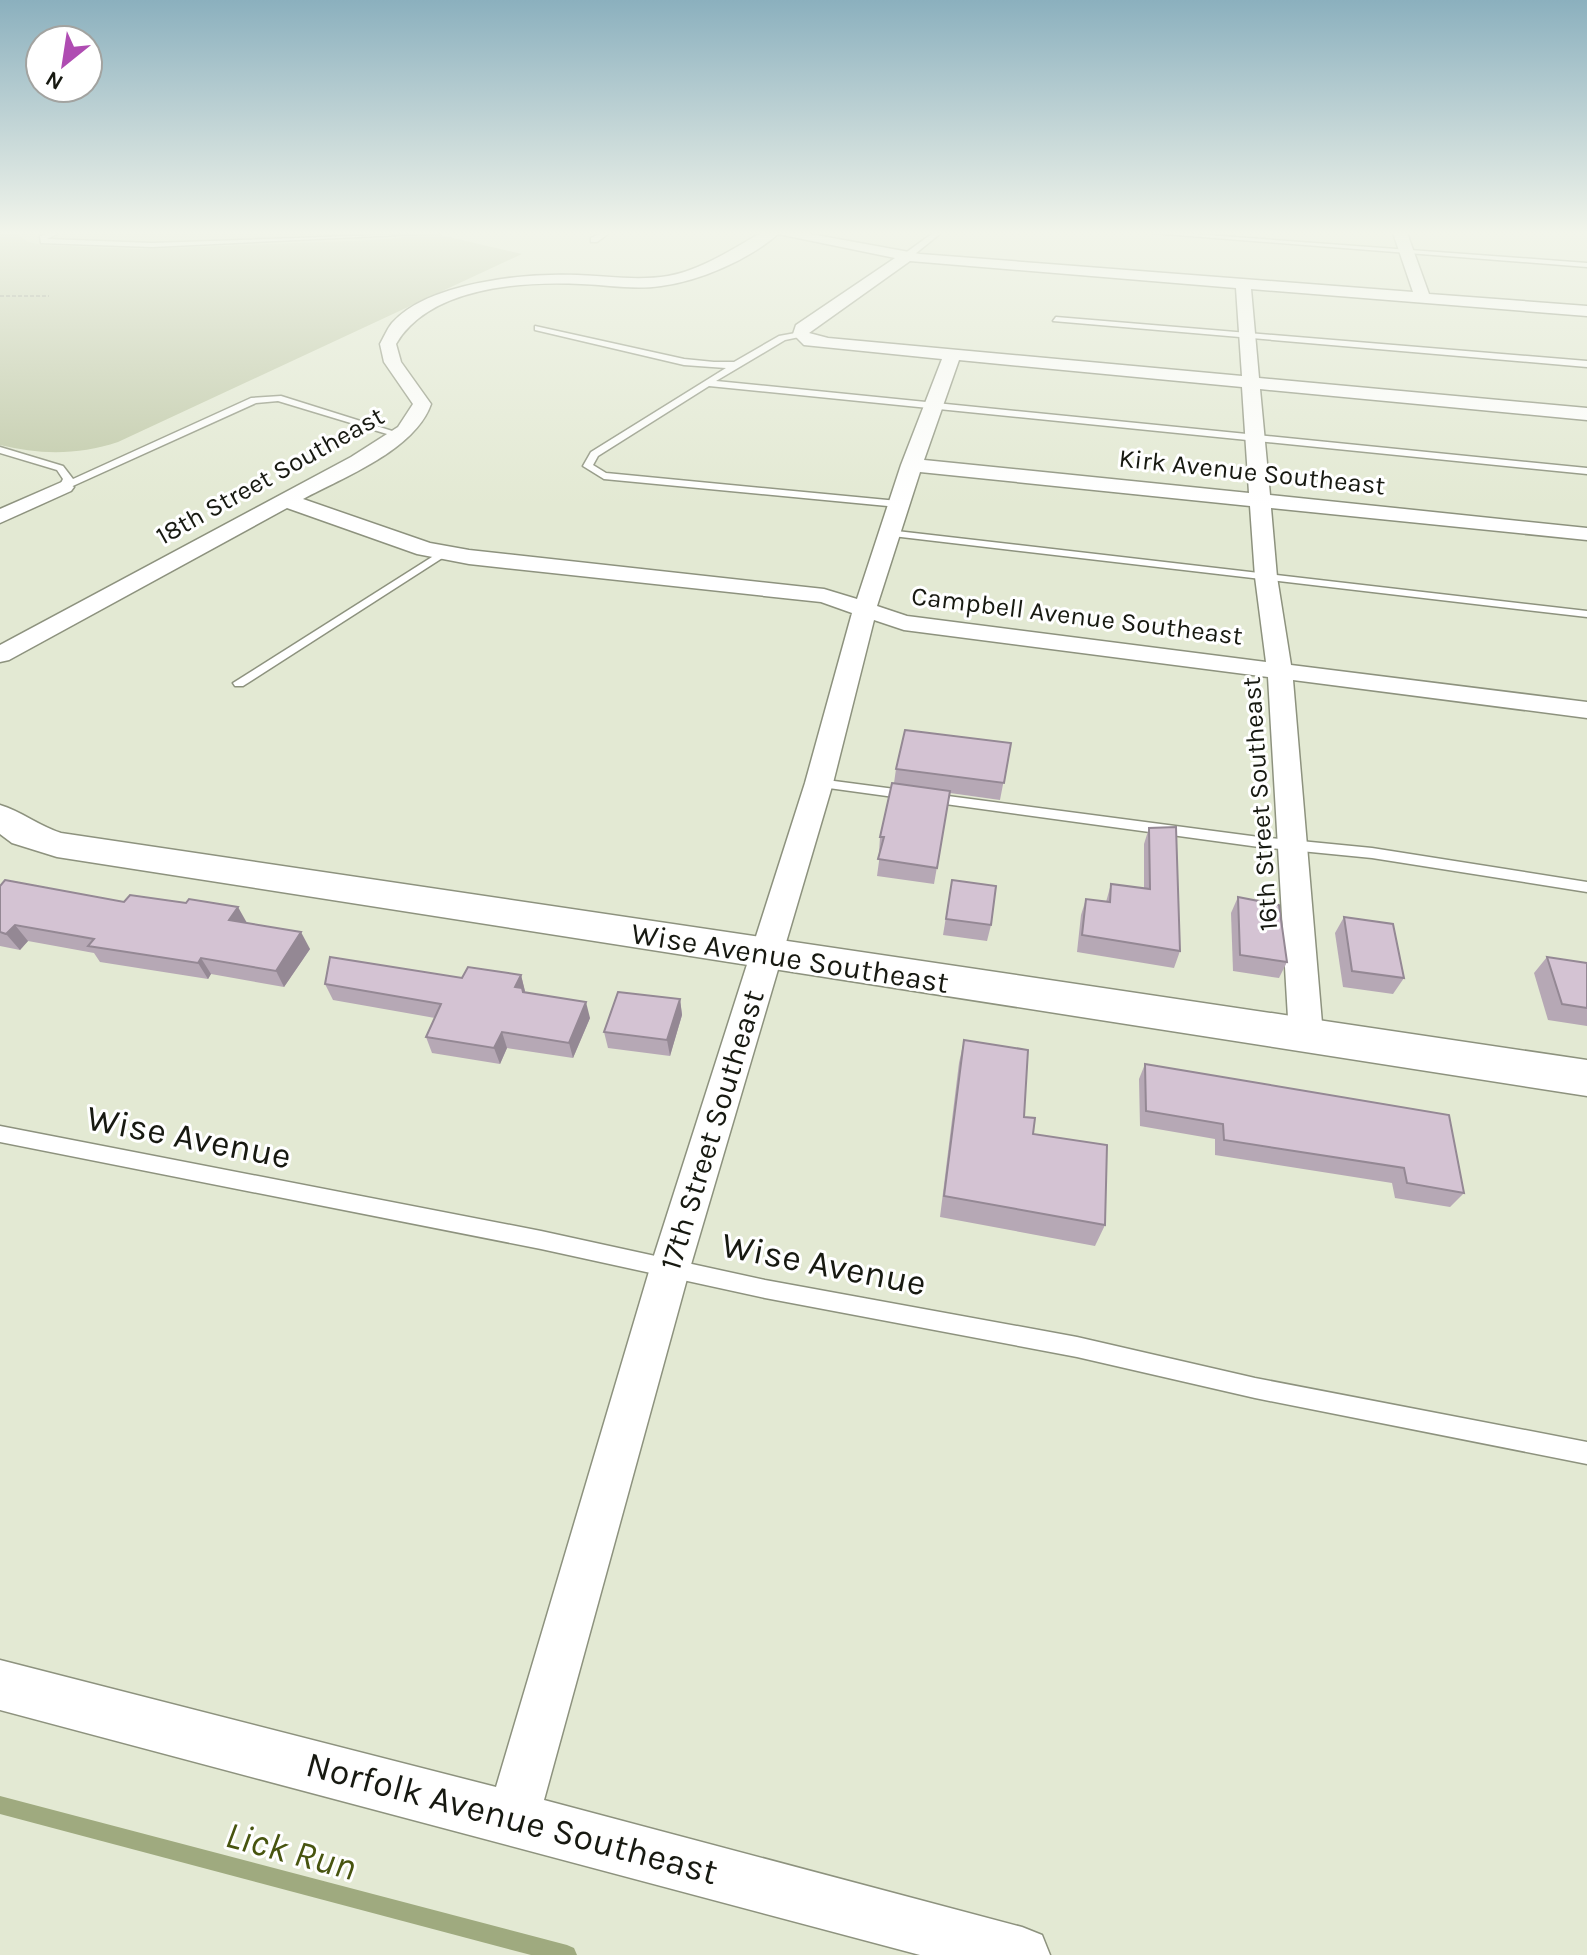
<svg xmlns="http://www.w3.org/2000/svg" width="1587" height="1955" font-family="Karla,sans-serif">
<rect width="100%" height="100%" fill="#e3e9d3"/>
<!-- built -->
<polygon fill="#d8e0c3" points="15,233 423,233 373,240 141,249 44,245 28,242"/>
<!-- green -->
<path fill="#c0c9a8" d="M 0,233 L 16,233 L 28,242 L 44,245 L 141,249 L 373,240 L 436,234 L 522,254 L 118,442 C 79,455 40,455 0,445 Z"/>
<g fill="none" stroke-linecap="round" stroke-linejoin="round">
<!-- stream -->
<polygon fill="#9faa7f" fill-rule="evenodd" points="0,1796 567,1945 574,1948 577,1955 531,1955 0,1814"/>
<!-- service casing -->
<g stroke="#8d927e" stroke-width="3">
<g id="service">
<polygon points="50,233 57,234 47,239 152,243 440,233 152,247 41,243 40,236"/>
<polygon points="601,233 609,233 597,242 591,242 591,238"/>
<polygon points="933,233 941,233 910,258 904,258 904,254"/>
<polygon points="1152,233 1180,233 1587,263 1587,267"/>
<polygon points="1056,317 1587,361 1587,367 1053,321"/>
<polygon points="535,326 684,359 714,362 734,362 779,336 801,332 804,336 785,340 716,381 1587,468 1587,474 709,386 598,456 593,465 606,473 898,501 903,504 898,507 604,479 583,466 591,452 726,368 684,365 535,330"/>
<polygon points="281,396 405,435 397,437 278,401 256,403 64,490 59,487 63,479 57,470 0,453 0,447 63,466 73,479 251,398"/>
<polygon points="888,530 1587,611 1587,617 884,535 884,531"/>
<polygon points="443,550 447,551 447,555 243,686 235,686 233,683"/>
<polygon points="819,779 1259,837 1372,848 1587,882 1587,892 1372,858 1259,847 814,786 812,783"/>
<polygon points="0,1126 541,1231 765,1280 1077,1337 1255,1378 1587,1442 1587,1464 1255,1398 1077,1357 765,1298 541,1249 0,1142"/>
</g>
</g>
<!-- minor casing -->
<g stroke="#8d927e" stroke-width="3">
<g id="minor">
<path d="M 761,233 L 805,233 L 920,254 L 1413,292 L 1393,233 L 1407,233 L 1429,294 L 1587,306 L 1587,316 L 1251,289 L 1259,378 L 1587,408 L 1587,420 L 1260,389 L 1270,495 L 1587,528 L 1587,540 L 1271,508 L 1277,577 L 1291,665 L 1587,702 L 1587,718 L 1293,680 L 1323,1035 L 1318,1044 L 1306,1048 L 1294,1044 L 1289,1035 L 1268,677 L 904,630 L 874,620 L 833,783 L 690,1268 L 544,1800 L 1022,1927 L 1042,1935 L 1050,1955 L 920,1955 L 0,1710 L 0,1660 L 496,1787 L 650,1268 L 805,783 L 852,613 L 821,602 L 469,564 L 417,554 L 287,508 L 9,660 L 0,662 L 0,645 L 351,457 L 398,427 L 413,404 L 384,362 L 380,344 C 384,337 387,329 392,323 C 428,282 526,273 577,275 C 607,276 638,281 668,276 C 702,270 732,249 761,233 ZM 778,234 L 895,258 L 796,325 L 793,334 L 804,345 L 942,359 L 901,465 L 857,599 L 824,589 L 469,550 L 430,543 L 303,499 C 344,477 415,450 431,404 L 401,362 L 396,344 C 429,287 522,281 581,284 C 608,285 634,290 661,286 C 700,281 748,260 778,234 ZM 910,261 L 1236,288 L 1242,376 L 828,338 L 809,333 ZM 959,360 L 1242,387 L 1249,493 L 924,460 ZM 920,472 L 1250,506 L 1255,577 L 1266,662 L 907,616 L 877,606 Z"/>
<polygon points="64,481 74,487 71,491 0,523 0,509"/>
</g>
</g>
<!-- tertiary casing -->
<g stroke="#8d927e" stroke-width="3">
<path id="tertiary" d="M 0,805 C 21,811 39,826 61,833 L 1587,1060 L 1587,1096 L 57,857 L 12,843 L 0,834 Z"/>
</g>
<!-- path -->
<polyline stroke="#929786" stroke-width="2" stroke-dasharray="4 2" stroke-linecap="butt" points="0,296 49,296"/>
<!-- service -->
<use href="#service" fill="#fff" fill-rule="evenodd"/>
<!-- minor -->
<use href="#minor" fill="#fff" fill-rule="evenodd"/>
<!-- tertiary -->
<use href="#tertiary" fill="#fff" fill-rule="evenodd"/>
</g>
<!-- wall -->
<g fill="#b6a8b5">
<polygon points="1011,743 1000,800 950,793 934,884 877,876 880,854 879,853 880,837 894,783 896,769"/>
<polygon points="1149,828 1180,951 1174,968 1077,952 1081,915 1086,899 1106,902 1111,884 1144,888 1144,844"/>
<polygon points="952,880 991,925 987,941 943,935"/>
<polygon points="0,886 124,902 247,923 310,949 284,987 211,974 208,979 100,962 94,953 28,941 20,950 0,946"/>
<polygon points="1238,897 1287,962 1279,978 1233,971 1231,913"/>
<polygon points="1344,917 1404,978 1393,994 1343,987 1335,933"/>
<polygon points="1547,957 1587,963 1587,1026 1548,1020 1534,973"/>
<polygon points="521,975 525,992 590,1018 573,1058 507,1048 500,1064 432,1053 426,1037 435,1018 333,1000 325,984"/>
<polygon points="680,999 682,1015 670,1056 608,1048 604,1032"/>
<polygon points="964,1040 1024,1117 1033,1134 1105,1225 1095,1246 940,1217 959,1063"/>
<polygon points="1145,1064 1464,1193 1450,1207 1395,1198 1392,1183 1215,1155 1215,1139 1140,1126 1139,1079"/>
</g>
<!-- shaded-wall -->
<g fill="#948894">
<polygon points="238,907 247,923 229,920"/>
<polygon points="15,925 28,941 20,950 6,934"/>
<polygon points="301,932 310,949 284,987 276,971"/>
<polygon points="201,958 211,974 208,979 198,963"/>
<polygon points="521,975 525,991 524,994 515,987"/>
<polygon points="680,999 682,1015 670,1056 667,1040"/>
<polygon points="586,1002 590,1018 573,1058 569,1043"/>
<polygon points="502,1032 507,1048 500,1064 494,1048"/>
</g>
<!-- building -->
<g fill="#d4c3d3" stroke="#948894" stroke-width="2">
<polygon points="905,730 1011,743 1004,783 896,769"/>
<polygon points="892,783 950,791 937,868 878,859 884,837 880,837"/>
<polygon points="1176,827 1180,951 1082,935 1086,899 1110,902 1111,884 1150,889 1149,828"/>
<polygon points="5,880 124,902 130,895 186,903 189,899 238,907 229,920 301,932 276,971 201,958 198,963 88,946 94,939 15,925 6,934 0,932 0,886"/>
<polygon points="952,880 996,886 991,925 946,919"/>
<polygon points="1238,897 1279,905 1287,962 1240,955"/>
<polygon points="1344,917 1393,924 1404,978 1352,971"/>
<polygon points="330,957 462,978 468,967 521,975 515,987 522,988 523,992 586,1002 569,1043 502,1032 494,1048 426,1037 441,1004 325,984"/>
<polygon points="1547,957 1587,963 1587,1008 1562,1004"/>
<polygon points="618,992 680,999 667,1040 604,1032"/>
<polygon points="964,1040 1028,1050 1024,1117 1035,1118 1033,1134 1107,1145 1105,1225 944,1196"/>
<polygon points="1145,1064 1449,1115 1464,1193 1407,1183 1404,1168 1224,1140 1223,1124 1146,1111"/>
</g>
<!-- sky -->
<linearGradient id="sky" x2="0" y2="1"><stop stop-color="#8bb0be"/><stop offset="0.46" stop-color="#f2f5eb"/><stop offset="1" stop-color="#f2f5eb" stop-opacity="0"/></linearGradient>
<rect width="1587" height="506" fill="url(#sky)"/>
<g text-anchor="middle" dominant-baseline="central" stroke-width="6" stroke-linejoin="round" paint-order="stroke">
<!-- far-street labels -->
<g font-size="26" fill="#171911" stroke="#fff">
<text transform="translate(1252 472) rotate(6)">Kirk Avenue Southeast</text>
<text transform="translate(270 476) rotate(-29)">18th Street Southeast</text>
<text transform="translate(1077 616) rotate(7)">Campbell Avenue Southeast</text>
<text transform="translate(1260 804) rotate(-94)">16th Street Southeast</text>
</g>
<!-- street labels -->
<g font-size="30" fill="#171911" stroke="#fff">
<text transform="translate(790 958) rotate(9)">Wise Avenue Southeast</text>
<text transform="translate(712 1130) rotate(-73)">17th Street Southeast</text>
</g>
<!-- near-street labels -->
<g font-size="36" fill="#171911" stroke="#fff">
<text transform="translate(189 1137) rotate(11)">Wise Avenue</text>
<text transform="translate(824 1264) rotate(11)">Wise Avenue</text>
<text transform="translate(512 1818) rotate(15)">Norfolk Avenue Southeast</text>
</g>
<!-- near-water labels -->
<g font-size="38" font-style="italic" fill="#47540f" stroke="#fff">
<text transform="translate(291 1851) rotate(15)">Lick Run</text>
</g>
</g>
<!-- north arrow -->
<g transform="translate(64 64) rotate(210)"><circle r="38" fill="#ffffff" stroke="#a2a3a0" stroke-width="2"/>
<path d="M0-6L14 30L0 20L-14 30Z" fill="#af4cb2"/>
<text y="-12" font-size="22" font-weight="bold" text-anchor="middle" fill="#171911">N</text>
</g>
</svg>
